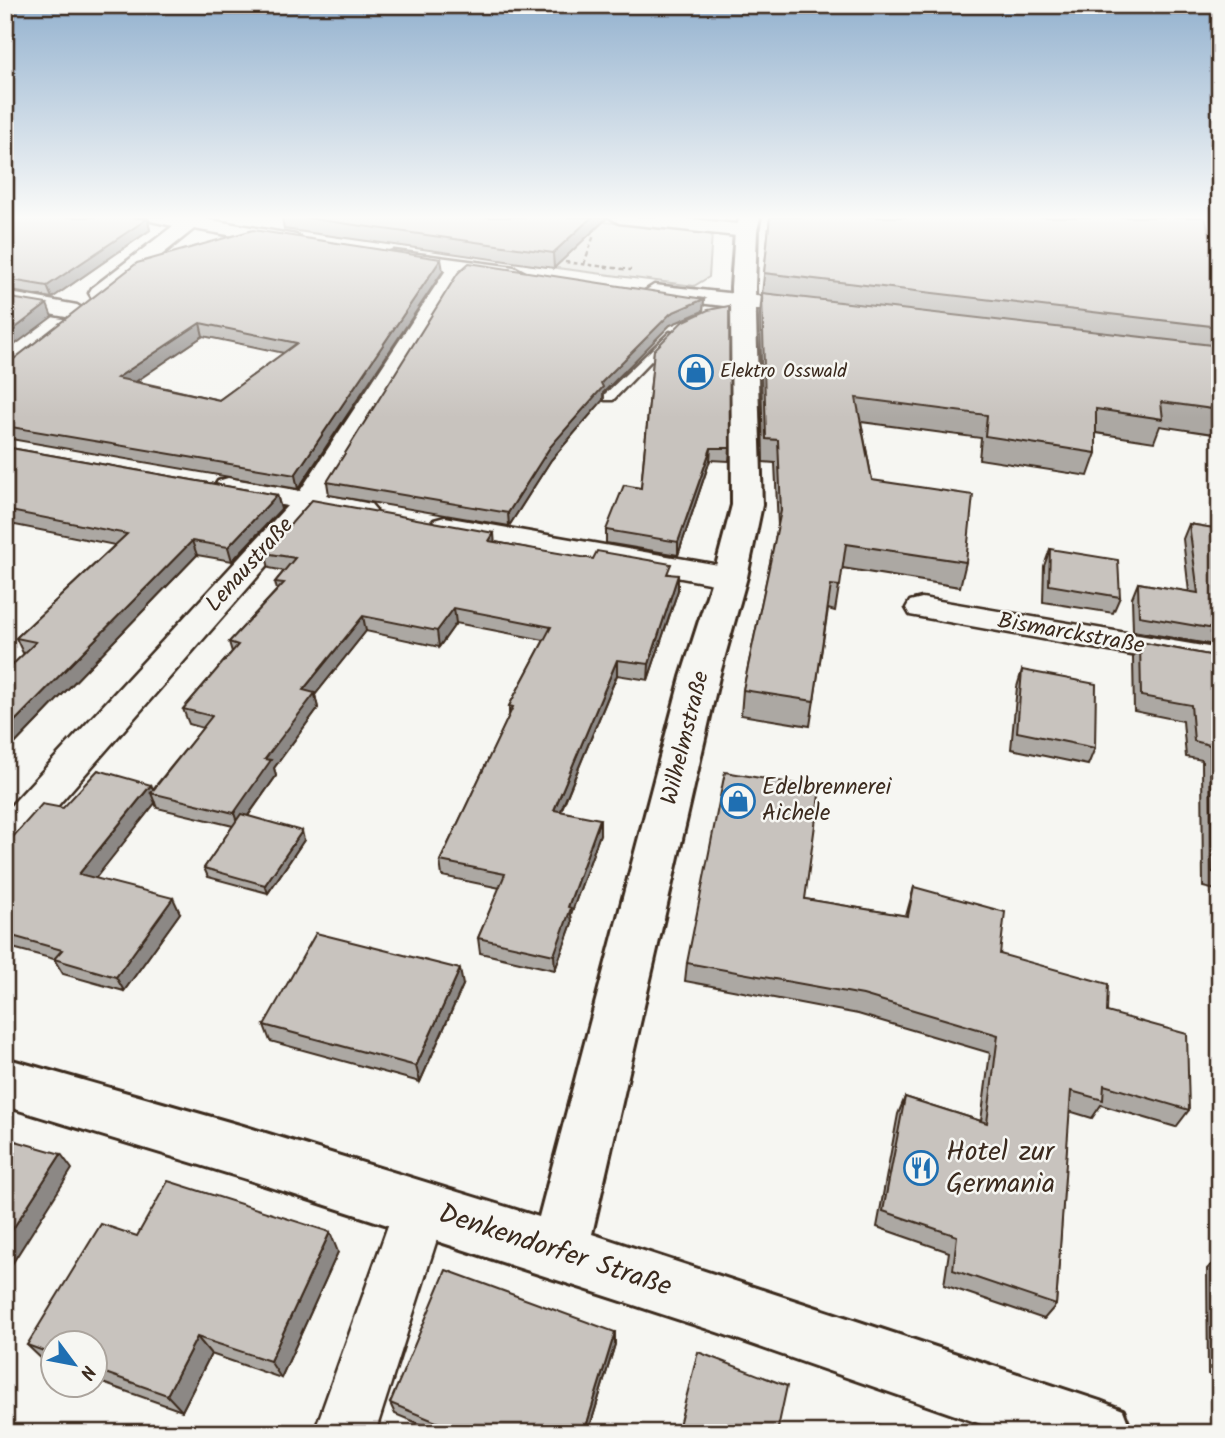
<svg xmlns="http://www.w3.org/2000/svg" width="1225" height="1438" font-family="Kalam,sans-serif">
<rect width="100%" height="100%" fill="#f6f6f2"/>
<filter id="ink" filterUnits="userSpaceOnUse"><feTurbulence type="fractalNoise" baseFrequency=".0143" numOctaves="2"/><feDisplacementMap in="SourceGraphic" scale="14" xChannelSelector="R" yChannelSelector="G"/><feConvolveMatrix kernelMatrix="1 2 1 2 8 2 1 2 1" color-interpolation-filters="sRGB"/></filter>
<g filter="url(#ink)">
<!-- green -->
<polygon fill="#dad9d3" stroke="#8a8278" stroke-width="2" points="575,219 712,233 709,277 694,286 527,264"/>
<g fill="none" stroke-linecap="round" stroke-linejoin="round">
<!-- lane casing -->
<g stroke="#3b2a1e" stroke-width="5">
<polygon id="lane" points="670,332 676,335 674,337 613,400 605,400 605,394"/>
</g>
<!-- street casing -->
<g stroke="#3b2a1e" stroke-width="5">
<g id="street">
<polygon points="148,217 207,217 205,219 296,235 306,241 296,247 194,229 108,298 92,298 89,293 92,288 173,226 151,221"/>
<polygon points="609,217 674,217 746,225 756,231 746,237 619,223"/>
<polygon points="394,251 514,267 525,273 514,279 468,273 457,283 326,495 371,504 376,510 371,516 361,519 315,511 19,850 5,855 5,812 287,506 218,493 214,487 218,481 228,478 300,491 446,270 387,261 383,257 387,253"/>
<polygon points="654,285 812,302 823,309 812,316 646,297 643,292"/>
<polygon points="5,292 77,305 88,312 77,319 5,306"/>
<polygon points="445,517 730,567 741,570 746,577 741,584 730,587 434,532 430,526 434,520"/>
<polygon points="922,598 1220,649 1220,671 910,615 906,608 910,601"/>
<polygon points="420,1181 439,1189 447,1208 375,1433 314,1433 401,1189"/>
</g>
</g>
<!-- secondary casing -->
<g stroke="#3b2a1e" stroke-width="6">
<polygon id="secondary" points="740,217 760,217 757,231 755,287 762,505 747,577 719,677 592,1234 1100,1401 1123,1410 1132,1433 1007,1433 717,1332 243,1178 5,1106 5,1058 243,1126 539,1217 681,677 713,577 732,505 731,287 735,231"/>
</g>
<!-- path -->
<g stroke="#3b2a1e" stroke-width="2.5" stroke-dasharray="4.5 3.5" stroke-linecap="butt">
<polyline points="557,261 631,270"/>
<polyline points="584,264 594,235"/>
</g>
<!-- lane -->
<use href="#lane" fill="#f6f6f2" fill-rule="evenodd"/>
<!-- street -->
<use href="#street" fill="#f6f6f2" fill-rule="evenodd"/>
<!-- secondary -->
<use href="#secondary" fill="#f6f6f2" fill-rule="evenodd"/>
</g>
<!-- wall -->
<g fill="#aca8a3" stroke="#3b2a1e" stroke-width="2" fill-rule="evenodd">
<polygon points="5,217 147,217 150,230 52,298 5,290"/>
<polygon points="282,217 608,217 554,268 284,229"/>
<polygon points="770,217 1220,275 1220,435 1160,426 1154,442 1096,433 1096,453 1088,476 979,459 981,438 861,422 872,480 966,562 960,587 842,568 835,611 828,609 810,726 741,715 743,690 778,526 775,463 763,462 760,314"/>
<path d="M 443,271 L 298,489 L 5,438 L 5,363 ZM 203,336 L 284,353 L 219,400 L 135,381 Z"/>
<polygon points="704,299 703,311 670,325 603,393 603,400 551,460 509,526 329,495 327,482"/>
<polygon points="654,350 730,448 729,461 710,460 678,555 606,543 606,530 641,488"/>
<polygon points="5,447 277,495 281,509 232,561 197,555 5,754 5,672 25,653 23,653 16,638 115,545 5,523"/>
<polygon points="1189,524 1220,529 1220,646 1133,631 1132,598 1138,583 1189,592 1183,539"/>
<polygon points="495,542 670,574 678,590 648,680 617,675 561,811 600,834 571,914 572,923 555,970 480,953 478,938 500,888 442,876 440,861 509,716 509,706 544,640 456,623 439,647 366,631 315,695 318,708 274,768 276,776 248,816 304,840 268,893 208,877 204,868 233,826 157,808 155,803 95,878 180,913 124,991 63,974 54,959 5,946 5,840 13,837 63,808 151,785 153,789 203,728 189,724 183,709 232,652 229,642 277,590 275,582 284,571 269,568 265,553"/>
<polygon points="1050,549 1120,597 1113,613 1043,602 1044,566"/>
<polygon points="1140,642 1220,657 1220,891 1203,887 1202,760 1186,757 1183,721 1134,711 1133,658"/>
<polygon points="1022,670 1095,748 1088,765 1011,749 1017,687"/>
<polygon points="914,887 1000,954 1107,1012 1189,1110 1176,1127 1101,1105 1092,1118 1069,1111 1056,1305 1044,1319 944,1285 949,1252 877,1227 898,1114 905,1097 981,1121 990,1053 858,1014 685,981 687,963 805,899 906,916"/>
<polygon points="463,985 420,1082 270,1041 264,1025"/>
<polygon points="137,1236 338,1252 281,1378 211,1354 182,1411 94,1380 94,1343 52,1343 52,1365 46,1363 27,1345"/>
<polygon points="1220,1256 1220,1379 1208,1374 1207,1269"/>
<polygon points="615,1332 615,1344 588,1433 441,1433 395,1414 390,1403"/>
</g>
<!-- shaded-wall -->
<g fill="#8c8885" stroke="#3b2a1e" stroke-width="2">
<polygon points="132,217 147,217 150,230 52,298 47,286"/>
<polygon points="592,217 608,217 554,268 553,253"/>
<polygon points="441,259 443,271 298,489 295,475"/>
<polygon points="704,299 703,311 670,325 603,393 603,400 551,460 509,526 508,513 550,447 601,383 671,313"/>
<polygon points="47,304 52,317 5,352 5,336"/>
<polygon points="200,323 203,336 122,391 117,378"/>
<polygon points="711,448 710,460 678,555 678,542"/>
<polygon points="277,495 281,509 232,561 228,547"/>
<polygon points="494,533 495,547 489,541"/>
<polygon points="192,541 197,555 5,754 5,731"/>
<polygon points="678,575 678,590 648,680 649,664"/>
<polygon points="454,608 456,623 439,647 437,631"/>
<polygon points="363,616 366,631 315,695 318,708 274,768 276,776 239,828 234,813 303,690"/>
<polygon points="617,660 617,675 555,825 554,810"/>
<polygon points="151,785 155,794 151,793 155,803 87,889 79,874"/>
<polygon points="600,819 600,834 571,914 572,923 555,970 554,955 568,907"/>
<polygon points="302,831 304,840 268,893 265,885"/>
<polygon points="173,898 180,913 124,991 116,977"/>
<polygon points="460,969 463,985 420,1082 416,1066"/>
<polygon points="61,1154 72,1169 5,1275 5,1241"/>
<polygon points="330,1232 338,1252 281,1378 270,1361"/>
<polygon points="615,1332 615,1344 588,1433 584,1433"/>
<polygon points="197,1337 211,1354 182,1411 167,1395"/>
</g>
<!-- building -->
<g fill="#c8c3be" stroke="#3b2a1e" stroke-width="2" fill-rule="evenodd">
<polygon points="5,217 132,217 147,219 47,286 5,279"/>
<polygon points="299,217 592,217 553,253"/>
<polygon points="770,217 1205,217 1220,275 1220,327 764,273"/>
<path d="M 253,230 L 441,259 L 295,475 L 5,426 L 5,363 L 10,362 L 137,263 ZM 200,323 L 297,343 L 219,400 L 117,378 Z"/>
<polygon points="469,263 704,299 671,313 601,383 603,387 550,447 508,513 327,482 458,273"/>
<polygon points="762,293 1220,346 1220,410 1161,402 1163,419 1096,409 1096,453 985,436 987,415 856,398 872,480 973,495 966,562 846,544 840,586 831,585 814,701 743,690 781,511 778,440 766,439"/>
<polygon points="5,297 47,304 5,336"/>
<polygon points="729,306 730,448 711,448 678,542 606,530 624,485 641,488 654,350 682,322 708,310"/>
<polygon points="5,447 277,495 228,547 192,541 5,731 5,672 36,642 16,638 127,534 5,510"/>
<polygon points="312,500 494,533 489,541 593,559 597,551 671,564 667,574 678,575 649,664 617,660 554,810 600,819 568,907 571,908 554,955 478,938 505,874 440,861 513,707 509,706 551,627 454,608 437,631 363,616 303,690 315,693 265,759 271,760 234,813 151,793 212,716 183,709 238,645 229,642 284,583 275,582 295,558 265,553"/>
<polygon points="1189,524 1220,529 1220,630 1139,616 1138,583 1198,593"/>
<polygon points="1050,549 1118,560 1120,597 1049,585"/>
<polygon points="1140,642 1220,657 1220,874 1212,872 1210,745 1194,741 1191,705 1141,696"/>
<polygon points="1022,670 1096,684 1095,748 1017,732"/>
<polygon points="98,770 151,785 79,874 173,898 116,977 54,959 62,950 5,934 5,840 13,837 42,804 63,808"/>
<polygon points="725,772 820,788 805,899 908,916 914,887 1005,912 1000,954 1108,984 1107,1012 1187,1034 1189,1110 1104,1085 1103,1100 1071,1091 1056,1305 953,1270 957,1236 883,1211 905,1097 987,1123 998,1035 863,995 687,963"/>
<polygon points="241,814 302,831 265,885 204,868"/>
<polygon points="316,933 460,969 416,1066 264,1025"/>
<polygon points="5,1138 61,1154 5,1241"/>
<polygon points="168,1181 330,1232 270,1361 197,1337 167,1395 94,1369 94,1343 52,1343 52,1354 27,1345 101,1224 137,1236"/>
<polygon points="446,1270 615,1332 584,1433 463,1433 390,1403"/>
<polygon points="698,1352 787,1386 777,1433 677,1433"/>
<polygon points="877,1424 900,1433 875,1433"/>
</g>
</g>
<!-- sky -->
<linearGradient id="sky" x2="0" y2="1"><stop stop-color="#94b2cf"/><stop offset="0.52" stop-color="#fbfbf9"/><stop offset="1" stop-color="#fbfbf9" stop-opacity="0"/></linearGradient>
<rect width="1225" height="418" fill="url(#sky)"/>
<!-- icons -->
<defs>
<g id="shop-ring" transform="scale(1.75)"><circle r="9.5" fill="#f6f6f2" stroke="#1f6fb2" stroke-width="1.5"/><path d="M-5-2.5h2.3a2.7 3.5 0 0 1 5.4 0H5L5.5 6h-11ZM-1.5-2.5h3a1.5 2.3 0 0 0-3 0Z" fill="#1f6fb2"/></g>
<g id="restaurant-ring" transform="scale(1.75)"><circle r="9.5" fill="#f6f6f2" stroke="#1f6fb2" stroke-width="1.5"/><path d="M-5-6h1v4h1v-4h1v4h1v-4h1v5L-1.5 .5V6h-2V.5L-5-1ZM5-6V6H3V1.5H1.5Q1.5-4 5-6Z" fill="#1f6fb2"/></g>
</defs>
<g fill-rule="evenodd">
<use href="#shop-ring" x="696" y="372"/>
<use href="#shop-ring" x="738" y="801"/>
<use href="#restaurant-ring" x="921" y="1168"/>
</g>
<g text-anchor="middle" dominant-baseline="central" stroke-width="5" stroke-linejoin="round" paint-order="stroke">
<!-- far-poi labels -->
<g font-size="19" fill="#3b2a1e" stroke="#f6f6f2" text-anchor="start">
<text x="720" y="372">Elektro Osswald</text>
</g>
<!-- street labels -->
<g font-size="23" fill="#3b2a1e" stroke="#f6f6f2">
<text transform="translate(250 565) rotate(-48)">Lenaustraße</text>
<text transform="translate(1071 634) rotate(10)">Bismarckstraße</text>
<text transform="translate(686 738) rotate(-76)">Wilhelmstraße</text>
</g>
<!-- poi labels -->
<g font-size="23" fill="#3b2a1e" stroke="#f6f6f2" text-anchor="start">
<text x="762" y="788">Edelbrennerei<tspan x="762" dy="26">Aichele</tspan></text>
</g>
<!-- near-poi labels -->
<g font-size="28" fill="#3b2a1e" stroke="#f6f6f2" text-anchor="start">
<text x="946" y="1152">Hotel zur<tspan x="946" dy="32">Germania</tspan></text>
</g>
<!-- near-street labels -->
<g font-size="28" fill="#3b2a1e" stroke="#f6f6f2">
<text transform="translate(555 1251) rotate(18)">Denkendorfer Straße</text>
</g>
</g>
<!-- margin -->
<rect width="1225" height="1438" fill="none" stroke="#f6f6f2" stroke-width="28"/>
<rect x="14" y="14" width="1197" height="1410" fill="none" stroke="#3b2a1e" stroke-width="2.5" filter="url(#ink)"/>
<!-- north arrow -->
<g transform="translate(74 1364) rotate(122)"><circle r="33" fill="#f6f6f2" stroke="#aba49d" stroke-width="2"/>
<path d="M0-5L12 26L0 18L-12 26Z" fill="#1f6fb2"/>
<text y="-10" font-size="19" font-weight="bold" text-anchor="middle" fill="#3b2a1e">N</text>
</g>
</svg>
